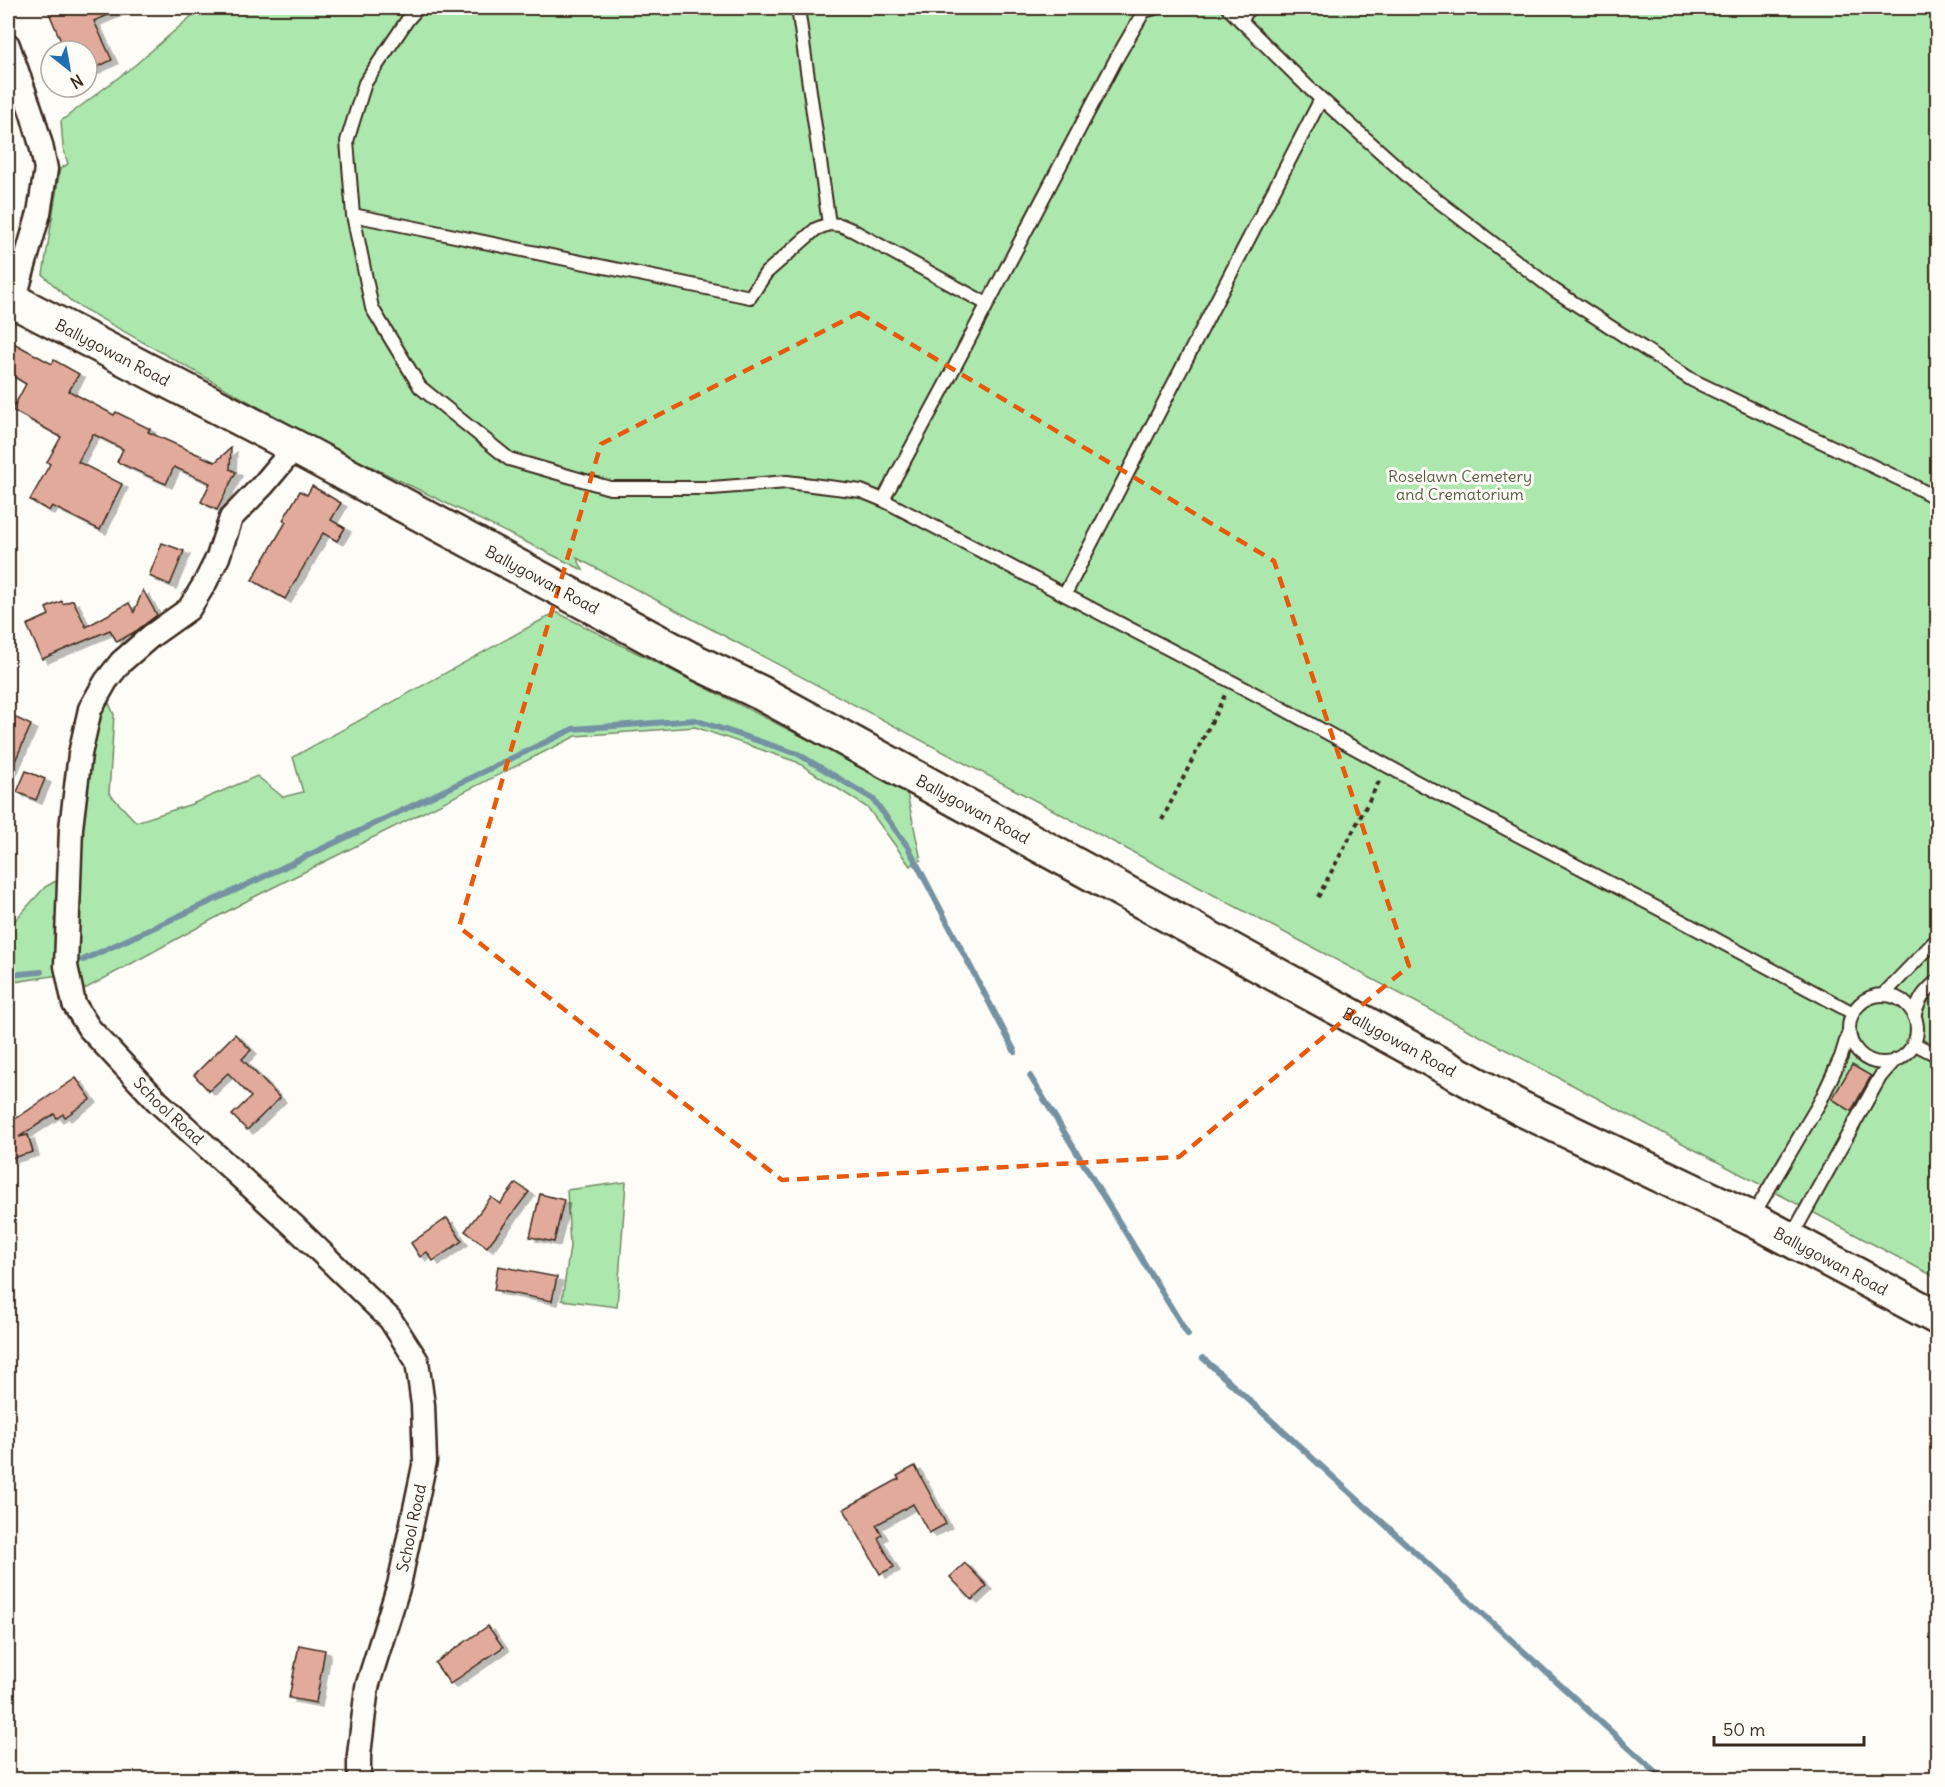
<svg xmlns="http://www.w3.org/2000/svg" width="1945" height="1787" font-family="Delius,sans-serif">
<defs>
<filter id="shadow"><feDropShadow dx="6" dy="4" stdDeviation="0" flood-color="#0004"/></filter>
</defs>
<rect width="100%" height="100%" fill="#fdfcf7"/>
<filter id="ink" filterUnits="userSpaceOnUse"><feTurbulence type="fractalNoise" baseFrequency=".0167" numOctaves="2"/><feDisplacementMap in="SourceGraphic" scale="12" xChannelSelector="R" yChannelSelector="G"/><feConvolveMatrix kernelMatrix="1 2 1 2 8 2 1 2 1" color-interpolation-filters="sRGB"/></filter>
<g filter="url(#ink)">
<!-- green -->
<g fill="#ace8ad" stroke="#748966" stroke-width="1.5">
<polygon points="201,8 1937,8 1937,1278 577,558 583,570 321,442 73,303 43,275 60,169 68,164 63,147 61,121 135,65"/>
<polygon points="556,612 906,789 921,860 910,866 868,808 797,762 695,727 576,736 252,898 83,990 77,972 8,983 8,928 45,887 54,882 77,876 94,728 109,703 114,715 109,793 136,822 192,804 257,776 283,797 303,792 293,757"/>
<polygon points="626,1182 617,1307 562,1300 570,1247 567,1190"/>
</g>
<g fill="none" stroke-linecap="round" stroke-linejoin="round">
<!-- stream -->
<g stroke="#7592a3" stroke-width="6">
<polyline points="83,960 242,887 573,729 695,720 798,754 873,799 908,847 1015,1052"/>
<polyline points="8,975 41,972"/>
<polyline points="1030,1076 1188,1335"/>
<polyline points="1203,1358 1664,1780"/>
</g>
</g>
<!-- building -->
<g fill="#e2aa9a" stroke="#3b2a1e" stroke-width="1.5" filter="url(#shadow)">
<polygon points="47,8 125,8 94,21 112,60 87,72 87,51 65,51"/>
<polygon points="8,340 52,364 54,360 79,374 69,391 114,415 116,412 150,429 148,432 215,462 231,448 230,469 236,472 217,510 201,502 210,483 174,467 166,484 117,462 123,449 93,434 78,462 122,484 100,530 52,506 49,511 30,500 50,464 47,462 61,437 12,410 26,384 8,373"/>
<polygon points="312,486 341,503 331,520 345,528 337,541 323,533 285,599 252,580 286,522 283,520 300,491 307,495"/>
<polygon points="162,543 184,551 170,585 149,576"/>
<polygon points="143,590 157,615 136,631 117,642 110,630 42,659 27,625 49,615 46,608 62,601 63,604 73,600 86,627 129,603 134,612"/>
<polygon points="8,714 31,725 8,777"/>
<polygon points="26,771 45,779 36,800 17,792"/>
<polygon points="235,1034 251,1050 242,1059 280,1098 247,1130 232,1115 251,1097 228,1073 209,1091 194,1075"/>
<polygon points="1852,1065 1871,1076 1851,1111 1832,1099"/>
<polygon points="76,1078 91,1099 65,1117 63,1114 57,1118 54,1114 19,1137 28,1135 33,1152 8,1159 8,1140 15,1138 8,1124"/>
<polygon points="516,1183 529,1192 487,1247 465,1231 491,1197 500,1204"/>
<polygon points="540,1194 564,1200 554,1242 530,1237"/>
<polygon points="447,1218 462,1241 433,1261 427,1252 420,1257 411,1243"/>
<polygon points="498,1266 557,1277 552,1301 494,1290"/>
<polygon points="915,1466 946,1524 929,1533 913,1504 876,1525 882,1535 878,1538 894,1567 880,1574 844,1509 899,1479 897,1476"/>
<polygon points="965,1563 987,1586 972,1600 950,1577"/>
<polygon points="488,1626 503,1647 450,1684 435,1663"/>
<polygon points="299,1645 325,1650 316,1703 289,1698"/>
</g>
<g fill="none" stroke-linecap="round" stroke-linejoin="round">
<!-- service casing -->
<g stroke="#3b2a1e" stroke-width="16">
<g id="service">
<polyline points="418,8 408,19 365,83 347,141 353,215 372,308 420,387 509,459 610,488 712,488 787,482 861,491 883,500 1280,707 1413,780 1680,920 1853,1013"/>
<polyline points="798,8 829,224"/>
<polyline points="1228,8 1308,87 1420,187 1554,290 1692,380 1910,484 1938,499"/>
<polyline points="1241,21 1249,8"/>
<polyline points="353,215 750,297 766,273 816,229 829,224 840,225 852,230 987,304"/>
<polyline points="883,500 944,387 1115,61 1144,11 1155,8"/>
<polyline points="1065,594 1321,99"/>
<polyline points="1883,995 1938,938"/>
<circle cx="1883" cy="1029" r="34"/>
<path d="M 1914,1016 C 1920,998 1923,993 1938,980"/>
<polyline points="1913,1043 1938,1056"/>
<polyline points="1752,1217 1820,1102 1841,1057 1848,1034"/>
<polyline points="1790,1239 1880,1077 1895,1060"/>
</g>
</g>
<!-- minor casing -->
<g stroke="#3b2a1e" stroke-width="27">
<g id="minor">
<polyline points="8,45 32,114 41,145 46,169 39,213 14,301"/>
<path id="s1" d="M 295,447 L 264,484 L 231,518 L 218,557 L 205,583 L 189,609 L 151,636 L 121,662 L 106,681 L 90,709 L 80,754 L 71,828 L 66,966 L 74,1004 L 89,1028 L 158,1102 L 294,1226 L 390,1319 L 417,1361 L 423,1405 L 425,1461 L 399,1585 L 367,1687 L 359,1755 L 359,1780"/>
</g>
</g>
<!-- primary casing -->
<g stroke="#3b2a1e" stroke-width="38">
<g id="primary">
<path id="s2" d="M 8,298 L 295,447 L 696,662 L 761,693 L 1522,1109 L 1752,1219 L 1938,1318"/>
</g>
</g>
<!-- path -->
<g stroke="#3b2a1e" stroke-width="4" stroke-dasharray="4.5 4.5" stroke-linecap="butt">
<polyline points="1162,820 1225,695"/>
<polyline points="1318,897 1381,778"/>
</g>
<!-- service -->
<use href="#service" stroke="#fdfcf7" stroke-width="12"/>
<!-- minor -->
<use href="#minor" stroke="#fdfcf7" stroke-width="22"/>
<!-- primary -->
<use href="#primary" stroke="#fdfcf7" stroke-width="33"/>
</g>
</g>
<!-- marked area -->
<path fill="none" stroke="#e8590c" stroke-width="4.5" stroke-dasharray="12 8" stroke-linejoin="round" d="M 859,313 L 1274,561 L 1409,966 L 1179,1157 L 782,1180 L 459,927 L 601,444 Z"/>
<g text-anchor="middle" dominant-baseline="central" stroke-width="6" stroke-linejoin="round" paint-order="stroke">
<!-- street labels -->
<g font-size="16" fill="#3b2a1e" stroke="#fdfcf7">
<text stroke="none"><textPath href="#s2" startOffset="118">Ballygowan Road</textPath></text>
<text stroke="none"><textPath href="#s2" startOffset="604">Ballygowan Road</textPath></text>
<text stroke="none"><textPath href="#s2" startOffset="1092">Ballygowan Road</textPath></text>
<text stroke="none"><textPath href="#s2" startOffset="1578">Ballygowan Road</textPath></text>
<text stroke="none"><textPath href="#s1" startOffset="780">School Road</textPath></text>
<text stroke="none"><textPath href="#s2" startOffset="2062">Ballygowan Road</textPath></text>
<text transform="translate(411 1528) rotate(-78)">School Road</text>
</g>
<!-- park labels -->
<g font-size="16" fill="#575a42" stroke="#fdfcf7">
<text x="1460" y="476">Roselawn Cemetery<tspan x="1460" dy="18">and Crematorium</tspan></text>
</g>
</g>
<!-- margin -->
<rect width="1945" height="1787" fill="none" stroke="#fdfcf7" stroke-width="30"/>
<rect x="15" y="15" width="1915" height="1757" fill="none" stroke="#3b2a1e" stroke-width="2" filter="url(#ink)"/>
<!-- north arrow -->
<g transform="translate(69 69) rotate(149)"><circle r="28" fill="#fdfcf7" stroke="#afa8a0" stroke-width="1.5"/>
<path d="M0-4.5L10 22L0 15L-10 22Z" fill="#1f6fb2"/>
<text y="-9" font-size="16" font-weight="bold" text-anchor="middle" fill="#3b2a1e">N</text>
</g>
<!-- scale -->
<path d="M1714 1736v9h150v-9" fill="none" stroke="#3b2a1e" stroke-width="3"/>
<text x="1723" y="1736" font-size="18" fill="#3b2a1e" stroke="#fdfcf7" stroke-width="4.5" paint-order="stroke">50 m</text>
</svg>
